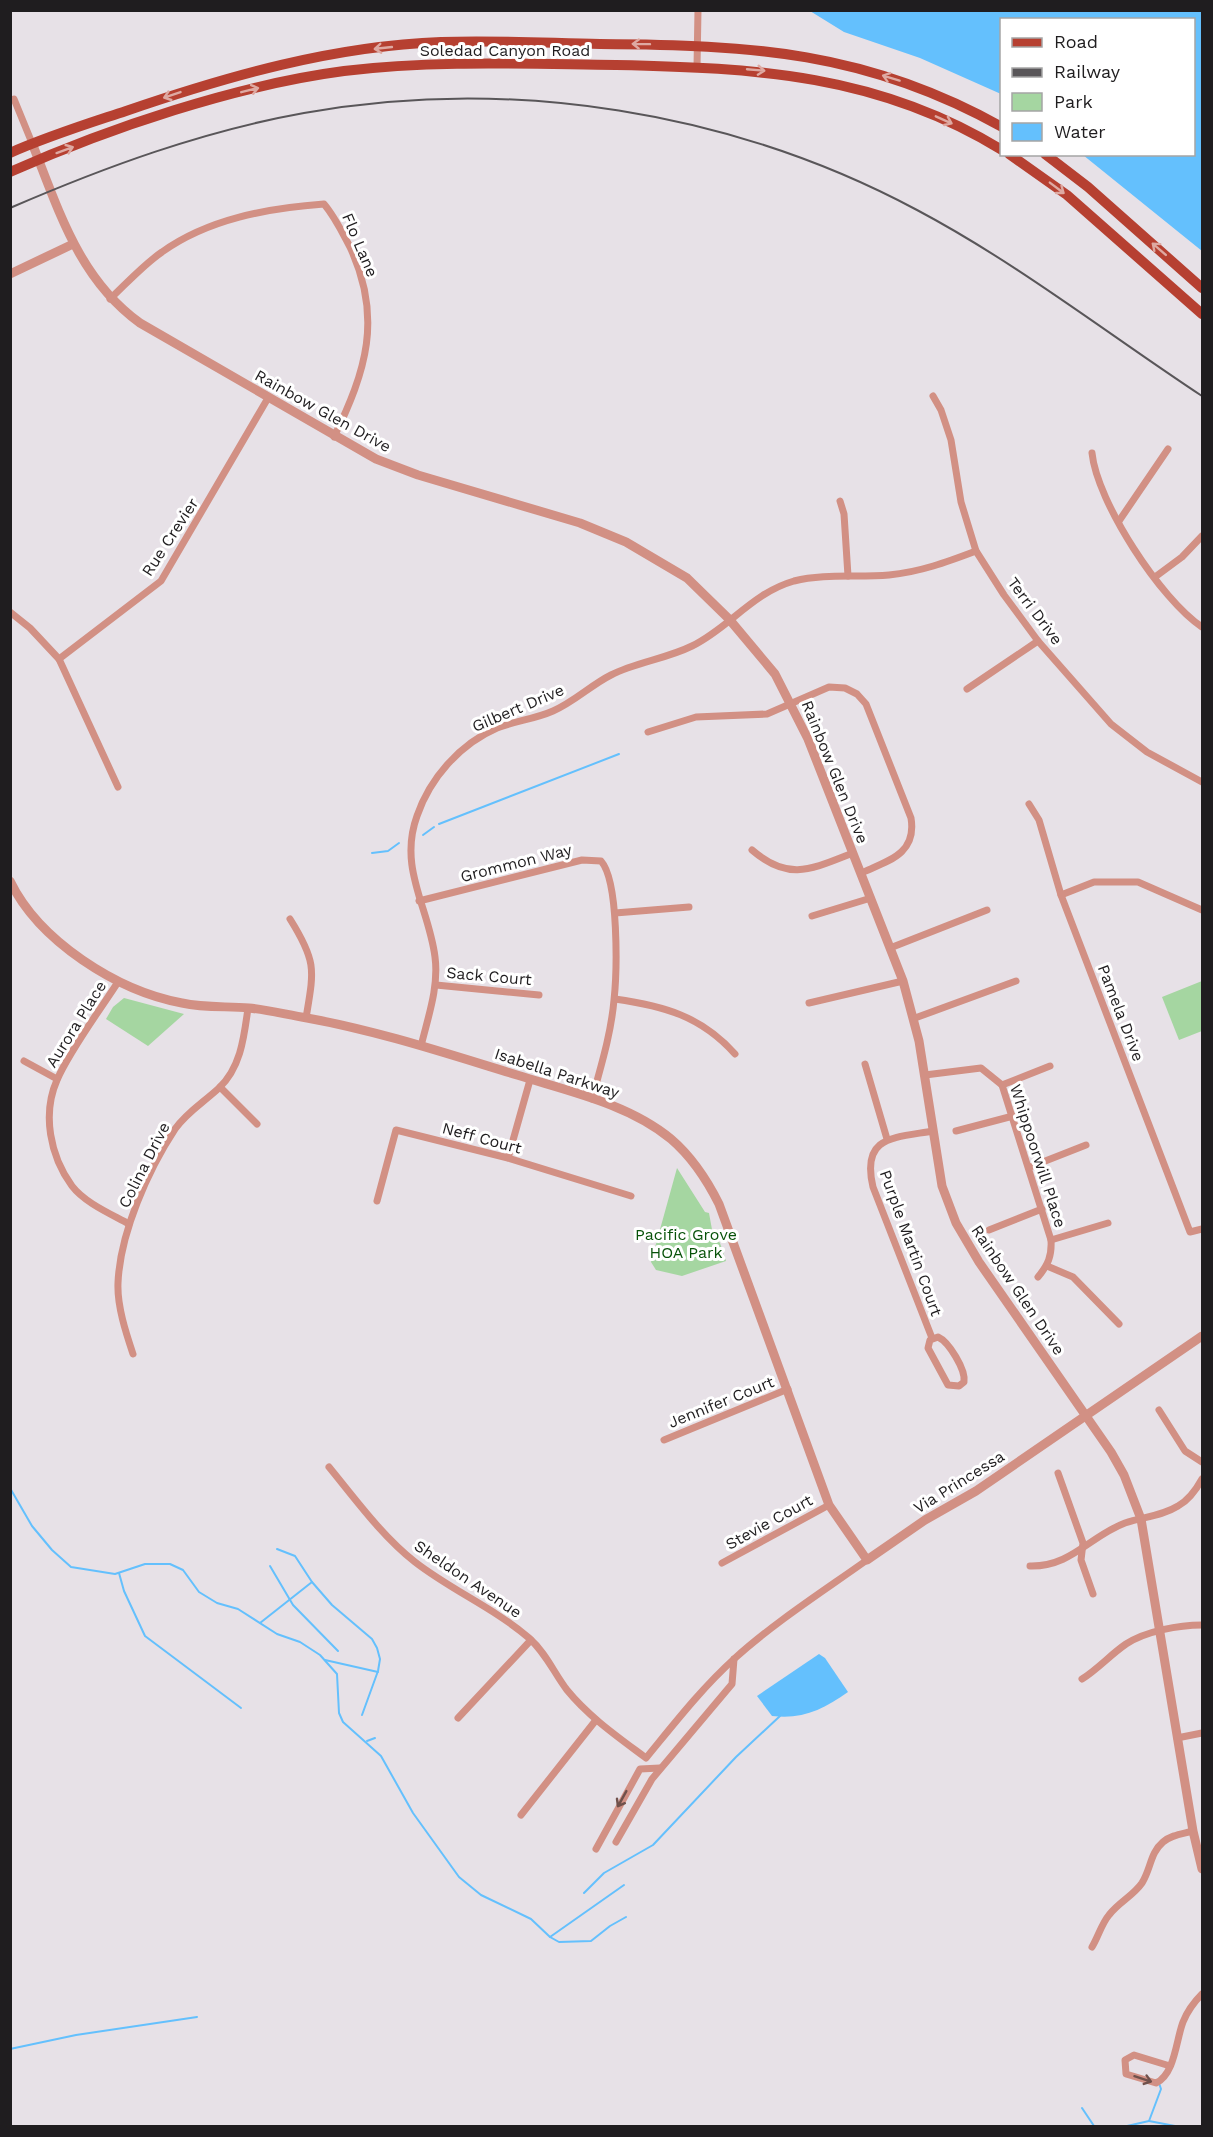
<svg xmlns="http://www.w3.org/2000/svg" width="1213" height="2137" font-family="'Work Sans',sans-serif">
<rect width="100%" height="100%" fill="#e7e1e7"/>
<!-- green -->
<g fill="#a5d6a1">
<polygon points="1202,981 1202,1031 1179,1040 1162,997"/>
<polygon points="124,998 184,1014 148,1046 106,1019 113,1007"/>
<polygon points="677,1168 705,1212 709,1213 713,1235 720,1243 726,1261 682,1276 656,1270 651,1262"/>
</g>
<!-- water -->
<g fill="#64c0fd">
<polygon points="810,11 1202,11 1202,251 1083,155 1194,154 1194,20 1002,20 1001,94 920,58 844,32"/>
<path d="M 819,1654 L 825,1658 L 848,1692 C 824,1709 802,1720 772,1716 L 757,1696 Z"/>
</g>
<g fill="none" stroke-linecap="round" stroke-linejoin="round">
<!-- stream -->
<g stroke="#64c0fd" stroke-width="2">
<polyline points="1073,154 1073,155"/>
<polyline points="439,824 619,754"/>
<polyline points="423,835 434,827"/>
<polyline points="372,853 388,851 399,843"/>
<polyline points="10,1488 32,1526 52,1550 71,1567 115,1574 145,1564 170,1564 183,1570 199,1592 217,1603 238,1609 277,1634 300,1642 320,1655 337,1674 339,1713 343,1722 381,1756 413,1813 459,1877 481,1895 531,1919 550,1937 559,1942 591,1941 610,1926 626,1917"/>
<polyline points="277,1549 295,1556 312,1582"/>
<polyline points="270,1566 293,1605 338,1651"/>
<polyline points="119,1573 124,1591 145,1636 241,1708"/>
<polyline points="260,1623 312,1582 332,1605 372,1639 377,1648 380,1659 378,1671 362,1715"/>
<polyline points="325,1660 378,1672"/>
<polyline points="367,1741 375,1738"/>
<polyline points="584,1893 604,1873 653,1845 736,1757 780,1716"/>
<polyline points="550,1937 624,1885"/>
<polyline points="10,2049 76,2035 197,2017"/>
<polyline points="1082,2108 1094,2126"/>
<polyline points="1149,2121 1175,2126"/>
<polyline points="1127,2126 1149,2121 1161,2089 1159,2083"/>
</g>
<!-- minor -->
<g stroke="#d29084" stroke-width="7">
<polyline points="697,67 698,10"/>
<polyline points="14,99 32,143"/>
<path d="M 110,299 C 127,283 143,265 162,252 C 208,219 268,208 324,204 C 335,217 342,232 350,247 C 383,318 366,371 334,437"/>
<polyline points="933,396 941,410 951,440 961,502 976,551 1004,595 1038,641 1111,724 1147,752 1202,782"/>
<path d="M 1092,453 C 1097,502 1161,600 1202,627"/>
<polyline points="840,501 844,514 848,576"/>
<polyline points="1119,521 1168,449"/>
<polyline points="1155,577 1182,557 1202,536"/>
<polyline points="10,612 30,628 59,659 118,787"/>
<polyline points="59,659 161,581 268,398"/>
<polyline points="967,689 1038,641"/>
<path d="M 648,732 L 696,717 L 767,714 L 829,687 L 845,688 L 857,694 L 866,704 L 911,818 C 917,854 888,861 861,873"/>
<polyline points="1029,804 1039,820 1061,895 1190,1232 1202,1229"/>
<path d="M 752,850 C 789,882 812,869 853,853"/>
<polyline points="1061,895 1094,882 1138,882 1202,910"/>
<path d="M 419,901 L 582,860 L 601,861 C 619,881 617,972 614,1000 C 611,1034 601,1066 592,1099"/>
<polyline points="615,913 689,907"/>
<polyline points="812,916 871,898"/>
<path d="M 290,919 C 317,962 314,970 306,1018"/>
<polyline points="890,948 987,910"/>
<path d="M 118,982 C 100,1010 70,1050 57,1080 C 42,1114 50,1156 72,1186 C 85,1203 111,1214 129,1224"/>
<polyline points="436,985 539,995"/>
<path d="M 615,999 C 664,1006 701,1016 735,1054"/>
<polyline points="809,1003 903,981"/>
<polyline points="915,1018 1016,981"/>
<path d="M 421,1046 C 428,1017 439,987 435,957 C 429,908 398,868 417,816 C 430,778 460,744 497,728 C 515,721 535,719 553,711 C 574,702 591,685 611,675 C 636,662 666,659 692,646 C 729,628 752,593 794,581 C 825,573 858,578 889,575 C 920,572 947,562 976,551"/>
<polyline points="24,1061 57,1079"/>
<polyline points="865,1064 887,1139"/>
<path d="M 925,1075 L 981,1068 L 1002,1085 L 1051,1240 C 1052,1256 1048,1265 1038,1277"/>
<polyline points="1002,1085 1050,1066"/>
<polyline points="220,1087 257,1124"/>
<polyline points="956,1131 1013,1116"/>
<polyline points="508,1158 530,1080"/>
<polyline points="1030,1167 1086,1145"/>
<polyline points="377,1201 396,1130 508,1158 631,1196"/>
<polyline points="989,1230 1042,1209"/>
<polyline points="1051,1240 1108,1223"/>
<polyline points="1047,1266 1073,1277 1119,1324"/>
<path d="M 938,1337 C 949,1342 966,1370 964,1382 L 959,1386 L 948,1385 L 928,1348 L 930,1340 Z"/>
<path d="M 932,1338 L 873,1187 C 861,1136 893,1138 933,1131"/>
<path d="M 133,1354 C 126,1333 117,1306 118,1283 C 120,1233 148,1170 175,1129 C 187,1112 204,1102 219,1088 C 241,1067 244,1037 248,1008"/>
<polyline points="1159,1410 1185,1451 1202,1462"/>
<polyline points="664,1440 788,1389"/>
<path d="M 329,1467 C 356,1500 382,1536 415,1562 C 451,1590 494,1608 529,1638 C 546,1653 554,1673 567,1690 C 589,1717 618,1737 646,1758 C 674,1724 701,1689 734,1659 C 775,1622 822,1592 867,1560"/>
<polyline points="1058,1473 1083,1543 1081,1560 1093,1594"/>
<polyline points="722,1563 829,1505"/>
<path d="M 1030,1566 C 1071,1567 1090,1536 1125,1523 C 1143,1517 1162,1516 1178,1506 C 1189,1500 1196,1490 1202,1479"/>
<path d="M 1082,1679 C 1098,1669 1110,1655 1126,1644 C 1146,1631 1179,1625 1202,1625"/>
<polyline points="458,1718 531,1640"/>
<polyline points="1177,1738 1202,1733"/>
<polyline points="521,1815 596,1720"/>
<polyline points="616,1842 652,1779 732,1684 734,1659"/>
<polyline points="596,1849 640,1769 660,1768"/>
<path d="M 1092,1947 C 1098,1937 1102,1923 1109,1915 C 1119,1902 1133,1896 1142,1883 C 1151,1869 1150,1853 1163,1842 C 1171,1835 1182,1834 1193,1831"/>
<path d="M 1170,2066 L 1134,2055 L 1125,2060 L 1126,2074 L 1156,2083 C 1175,2074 1176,2040 1183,2022 C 1187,2012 1195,2001 1202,1994"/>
</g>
<!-- tertiary -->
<g stroke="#d29084" stroke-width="9">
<path d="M 32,143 C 59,211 79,279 140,323 L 376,459 L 418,475 L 580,523 L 626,542 L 687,578 L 729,619 L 775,674 L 808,739 L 903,981 L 919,1041 L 942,1186 L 956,1223 L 979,1262 L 1111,1452 L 1124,1475 L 1141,1519 L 1193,1831 L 1202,1869"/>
<polyline points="10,274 73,244"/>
<path d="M 10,881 C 39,941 117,991 182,1003 C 205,1008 227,1006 249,1008 C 269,1010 288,1015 307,1018 C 379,1031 448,1054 517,1075 C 568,1091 629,1104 671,1139 C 692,1157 707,1180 719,1204 L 829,1505 L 867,1560 L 925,1520 L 976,1491 L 1202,1336"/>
</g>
<!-- primary -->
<g stroke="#b64031" stroke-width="10">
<path d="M 10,153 C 48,136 87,124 126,111 C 228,76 333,46 441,42 C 494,40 547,43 600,44 C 751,45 866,51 1002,127"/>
<polyline points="1009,154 1067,195 1202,314"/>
<polyline points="1045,154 1088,187 1202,288"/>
<path d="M 10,172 C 109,128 237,85 344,71 C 434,60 525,64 616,65 C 756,68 878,74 1002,150"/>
</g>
<!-- rail -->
<path stroke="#595659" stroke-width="2" d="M 10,208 C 105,167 203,131 304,113 C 511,76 732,111 917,210 C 1017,263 1108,334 1202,396"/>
</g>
<!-- one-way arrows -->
<defs><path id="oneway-shaft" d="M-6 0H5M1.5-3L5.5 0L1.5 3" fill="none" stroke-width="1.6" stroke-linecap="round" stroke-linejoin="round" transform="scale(1.5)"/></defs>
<g stroke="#dea9a2">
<use href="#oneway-shaft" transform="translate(641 44) rotate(-179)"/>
<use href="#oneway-shaft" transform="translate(383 48) rotate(174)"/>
<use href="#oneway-shaft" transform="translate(756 70) rotate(5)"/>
<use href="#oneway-shaft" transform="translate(891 78) rotate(-163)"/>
<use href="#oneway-shaft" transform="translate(250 90) rotate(-14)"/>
<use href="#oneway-shaft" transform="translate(172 95) rotate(161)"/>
<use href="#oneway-shaft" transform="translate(944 120) rotate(24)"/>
<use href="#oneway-shaft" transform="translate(65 150) rotate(-20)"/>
<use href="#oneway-shaft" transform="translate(1057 188) rotate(37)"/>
<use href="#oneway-shaft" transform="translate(1159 249) rotate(-139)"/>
</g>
<g stroke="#70514c">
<use href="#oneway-shaft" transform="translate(622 1799) rotate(119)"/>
<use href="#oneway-shaft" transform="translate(1143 2079) rotate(18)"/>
</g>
<g text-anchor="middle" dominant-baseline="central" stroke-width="6" stroke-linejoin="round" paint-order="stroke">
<!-- street labels -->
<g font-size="16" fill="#1f1d1f" stroke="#fff">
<text x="505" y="50">Soledad Canyon Road</text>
<text transform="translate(360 245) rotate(67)">Flo Lane</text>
<text transform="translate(323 411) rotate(29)">Rainbow Glen Drive</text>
<text transform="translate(170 537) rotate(-57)">Rue Crevier</text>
<text transform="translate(1035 611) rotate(53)">Terri Drive</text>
<text transform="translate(518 708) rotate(-23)">Gilbert Drive</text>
<text transform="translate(835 772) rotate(68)">Rainbow Glen Drive</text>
<text transform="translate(516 863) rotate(-14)">Grommon Way</text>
<text transform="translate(489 976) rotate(5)">Sack Court</text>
<text transform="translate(1121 1013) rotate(69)">Pamela Drive</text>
<text transform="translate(76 1024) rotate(-58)">Aurora Place</text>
<text transform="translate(557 1073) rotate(18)">Isabella Parkway</text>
<text transform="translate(482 1138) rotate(15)">Neff Court</text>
<text transform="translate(1038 1156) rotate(72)">Whippoorwill Place</text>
<text transform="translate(144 1165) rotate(-63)">Colina Drive</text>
<text transform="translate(911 1243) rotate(70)">Purple Martin Court</text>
<text transform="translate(1018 1290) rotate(56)">Rainbow Glen Drive</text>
<text transform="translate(721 1402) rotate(-22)">Jennifer Court</text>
<text transform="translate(959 1482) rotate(-32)">Via Princessa</text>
<text transform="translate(769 1522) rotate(-29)">Stevie Court</text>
<text transform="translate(468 1579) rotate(34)">Sheldon Avenue</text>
</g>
<!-- park labels -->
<g font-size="16" fill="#075209" stroke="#fff">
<text x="686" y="1234">Pacific Grove<tspan x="686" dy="18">HOA Park</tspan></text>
</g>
</g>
<!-- border -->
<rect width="1213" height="2137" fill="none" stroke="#1f1d1f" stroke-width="24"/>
<!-- legend -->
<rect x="1000" y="18" width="195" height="138" fill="#ffffff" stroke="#a5a5a5" stroke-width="1.5"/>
<rect x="1012" y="38" width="30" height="9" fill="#b64031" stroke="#a5a5a5" stroke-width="1.5"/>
<text x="1054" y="48" font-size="18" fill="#1f1d1f">Road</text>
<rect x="1012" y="68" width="30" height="9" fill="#595659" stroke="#a5a5a5" stroke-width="1.5"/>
<text x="1054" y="78" font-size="18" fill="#1f1d1f">Railway</text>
<rect x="1012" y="93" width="30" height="18" fill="#a5d6a1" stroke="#a5a5a5" stroke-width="1.5"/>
<text x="1054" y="108" font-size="18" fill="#1f1d1f">Park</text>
<rect x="1012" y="123" width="30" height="18" fill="#64c0fd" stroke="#a5a5a5" stroke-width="1.5"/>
<text x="1054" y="138" font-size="18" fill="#1f1d1f">Water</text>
</svg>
